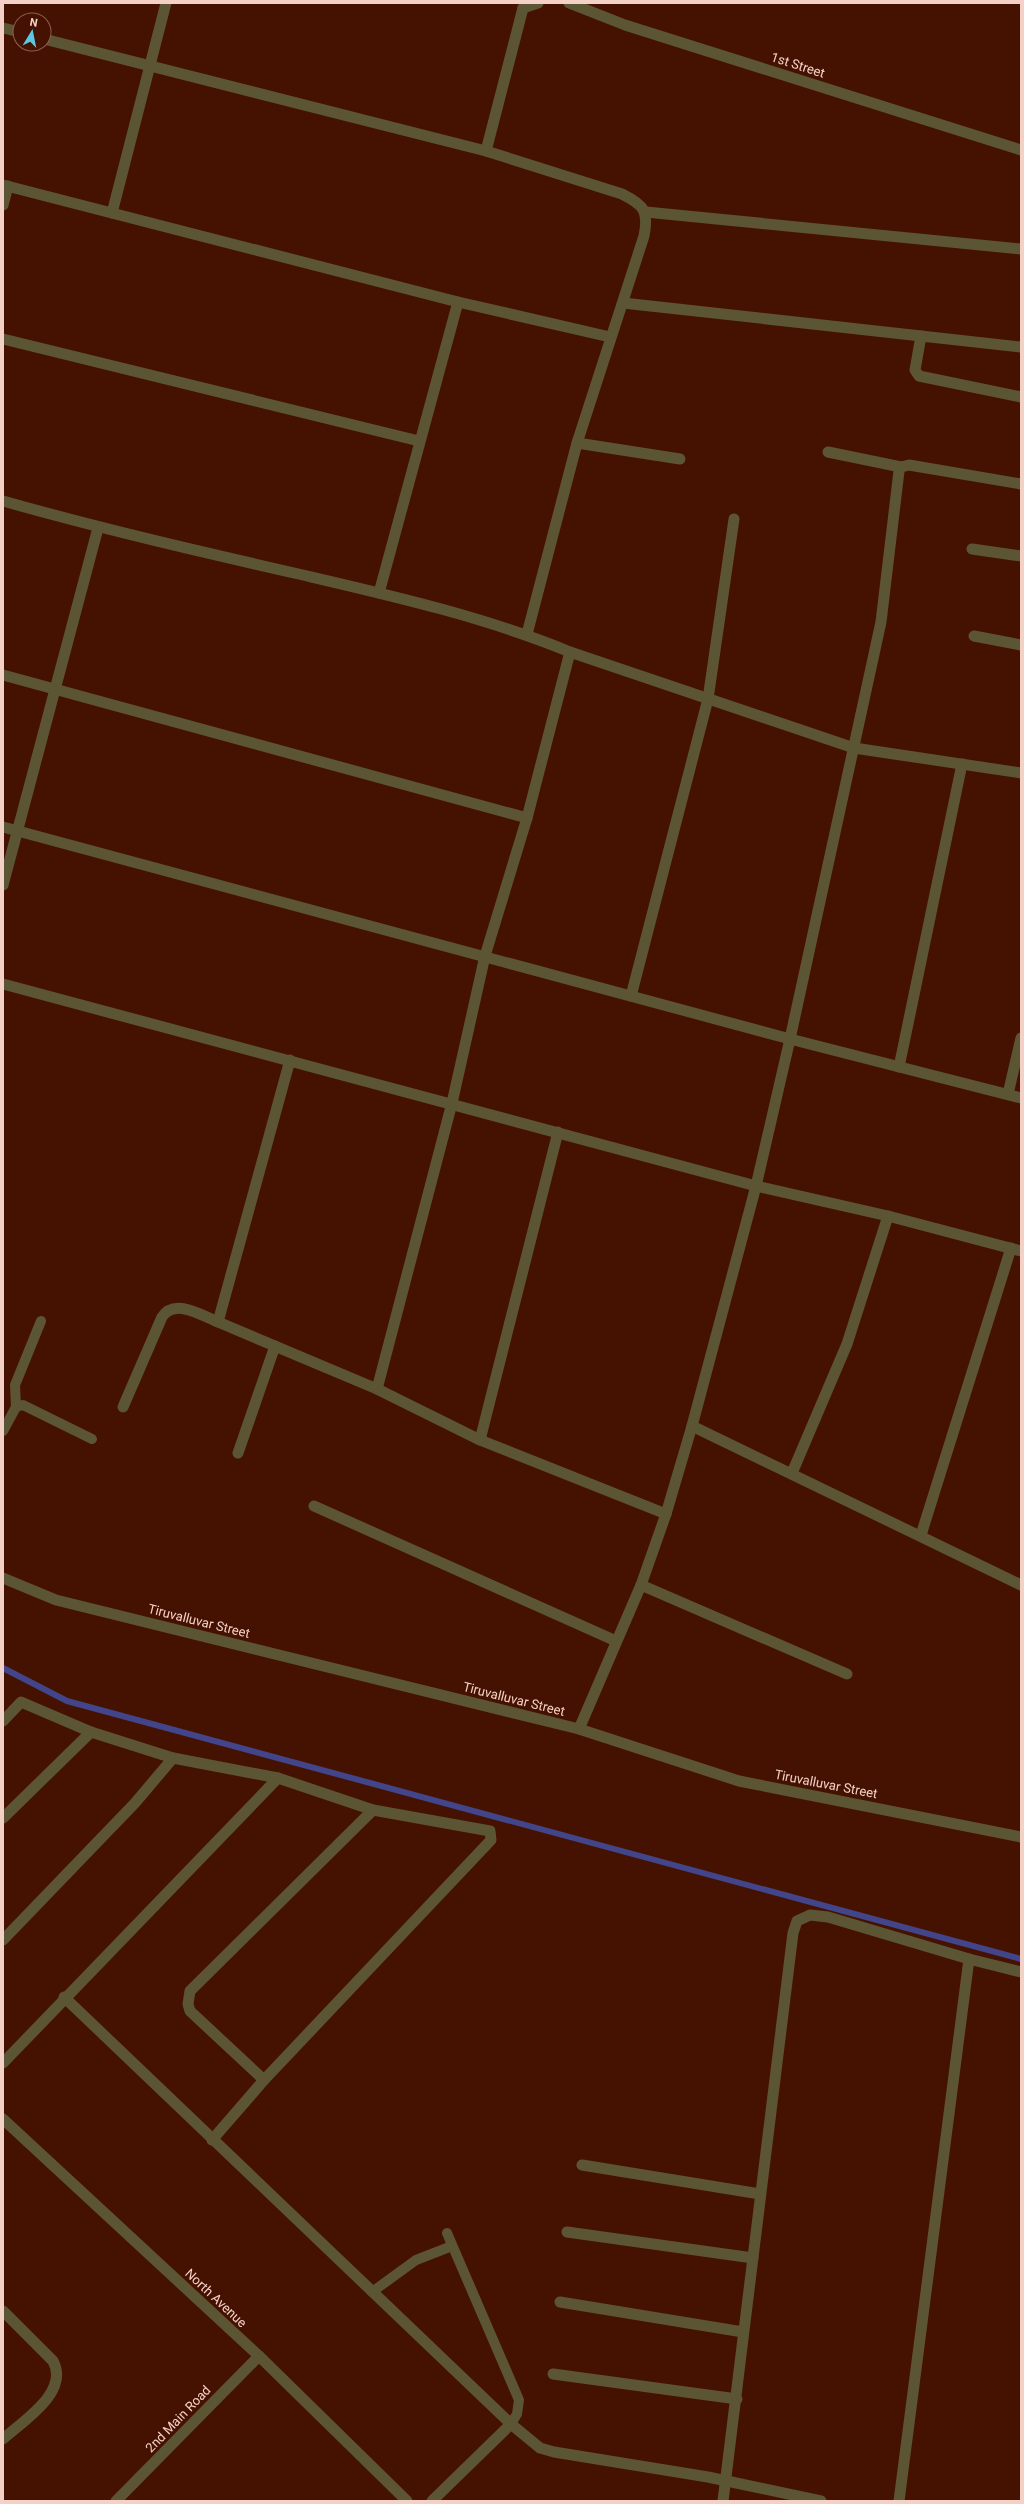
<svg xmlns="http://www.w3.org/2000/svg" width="1024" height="2504" font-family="Roboto,sans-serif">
<rect width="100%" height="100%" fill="#451202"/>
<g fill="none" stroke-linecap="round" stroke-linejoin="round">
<!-- stream -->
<polyline stroke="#42458a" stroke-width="6" points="3,1668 67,1701 1021,1959"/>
<!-- service -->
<g stroke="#5c5534" stroke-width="10">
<polyline points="16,1407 15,1385 41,1321"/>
<polyline points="3,1431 16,1407 23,1405 92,1439"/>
<polyline points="447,2233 519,2400 517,2414 511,2424"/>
<polyline points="372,2292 416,2260 452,2246"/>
</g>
<!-- minor -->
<g stroke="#5c5534" stroke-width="11">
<polyline points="569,3 625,25 1021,150"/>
<polyline points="523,8 538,3"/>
<polyline points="3,28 20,32"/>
<path d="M 44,39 L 486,151 L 622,194 C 644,205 649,211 644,236 L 577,443 L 527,634"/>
<polyline points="486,151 523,8"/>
<polyline points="3,185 458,302 610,337"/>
<polyline points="3,205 8,186"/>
<polyline points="646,212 1021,249"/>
<polyline points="112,213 166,3"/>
<polyline points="623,303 1021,347"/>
<polyline points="921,336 915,370 919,376 1021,397"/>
<polyline points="3,339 419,441"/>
<polyline points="577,443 680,459"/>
<polyline points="828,452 901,467"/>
<path d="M 3,501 C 102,529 202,552 303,575 C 393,596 485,617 570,652 L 854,748 L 1021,773"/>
<polyline points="972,549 1021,556"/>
<polyline points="379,593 458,302"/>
<polyline points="974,636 1021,645"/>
<polyline points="3,675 527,818"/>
<polyline points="3,827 790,1039 1021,1098"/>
<polyline points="3,885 98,528"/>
<polyline points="3,984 756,1186 888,1216 1021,1251"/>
<polyline points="631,996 708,699 734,519"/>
<polyline points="290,1060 218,1322 377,1389 480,1440 666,1514"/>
<polyline points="899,1067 962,764"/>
<polyline points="1008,1094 1021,1038"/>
<polyline points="377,1389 452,1103 485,956 527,818 570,652"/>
<path d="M 123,1407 L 162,1317 C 175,1298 201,1315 218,1322"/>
<polyline points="692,1426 1021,1585"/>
<polyline points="480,1440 558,1132"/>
<polyline points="238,1453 275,1346"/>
<polyline points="792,1473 847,1344 888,1216"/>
<polyline points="314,1506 616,1641"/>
<polyline points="921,1535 1011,1248"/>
<polyline points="641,1585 847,1674"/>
<polyline points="3,1721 21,1702 91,1732 173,1758 278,1778 373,1810 490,1831 491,1840 264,2080"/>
<polyline points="579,1729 641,1585 666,1514 692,1426 756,1186 790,1039 881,622 899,471 901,467 909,465 1021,484"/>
<polyline points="3,1818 91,1732"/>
<polyline points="3,1940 135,1803 173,1758"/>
<polyline points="64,1997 511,2424 540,2448 554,2452 708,2477 821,2501"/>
<polyline points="3,2063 278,1778"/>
<polyline points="212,2140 264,2080 190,2011 188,2004 190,1991 373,1810"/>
<polyline points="582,2165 760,2194"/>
<polyline points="567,2232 753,2258"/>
<polyline points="560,2302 743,2332"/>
<path d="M 3,2311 L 53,2361 C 70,2392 23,2421 3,2439"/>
<polyline points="553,2374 737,2399"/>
<polyline points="116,2501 259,2356"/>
<polyline points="432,2501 511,2424"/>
<polyline points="723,2501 793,1933 797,1921 810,1915 828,1917 969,1959 1021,1972"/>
<polyline points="899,2501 969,1959"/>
</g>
<!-- tertiary -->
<g stroke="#5c5534" stroke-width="11">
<polyline points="3,1578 56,1600 579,1729 739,1781 1021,1837"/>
<polyline points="3,2119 259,2356 407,2501"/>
</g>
</g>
<g text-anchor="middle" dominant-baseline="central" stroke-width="4" stroke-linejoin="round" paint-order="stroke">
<!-- street labels -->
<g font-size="13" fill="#f4d1c7" stroke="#451202">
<text transform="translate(798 65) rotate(18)">1st Street</text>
<text transform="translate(199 1621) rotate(14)">Tiruvalluvar Street</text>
<text transform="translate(514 1699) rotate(14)">Tiruvalluvar Street</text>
<text transform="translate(826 1784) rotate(11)">Tiruvalluvar Street</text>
<text transform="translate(216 2298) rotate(43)">North Avenue</text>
<text transform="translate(178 2419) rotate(-46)">2nd Main Road</text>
</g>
</g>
<!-- border -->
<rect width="1024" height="2504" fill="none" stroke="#f4d1c7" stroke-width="8"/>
<!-- north arrow -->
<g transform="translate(32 32) rotate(10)"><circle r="19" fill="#451202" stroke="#8b5e51"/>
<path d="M0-3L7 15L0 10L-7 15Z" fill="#5ac8e5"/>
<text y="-6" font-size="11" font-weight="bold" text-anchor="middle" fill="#f4d1c7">N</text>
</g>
</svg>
